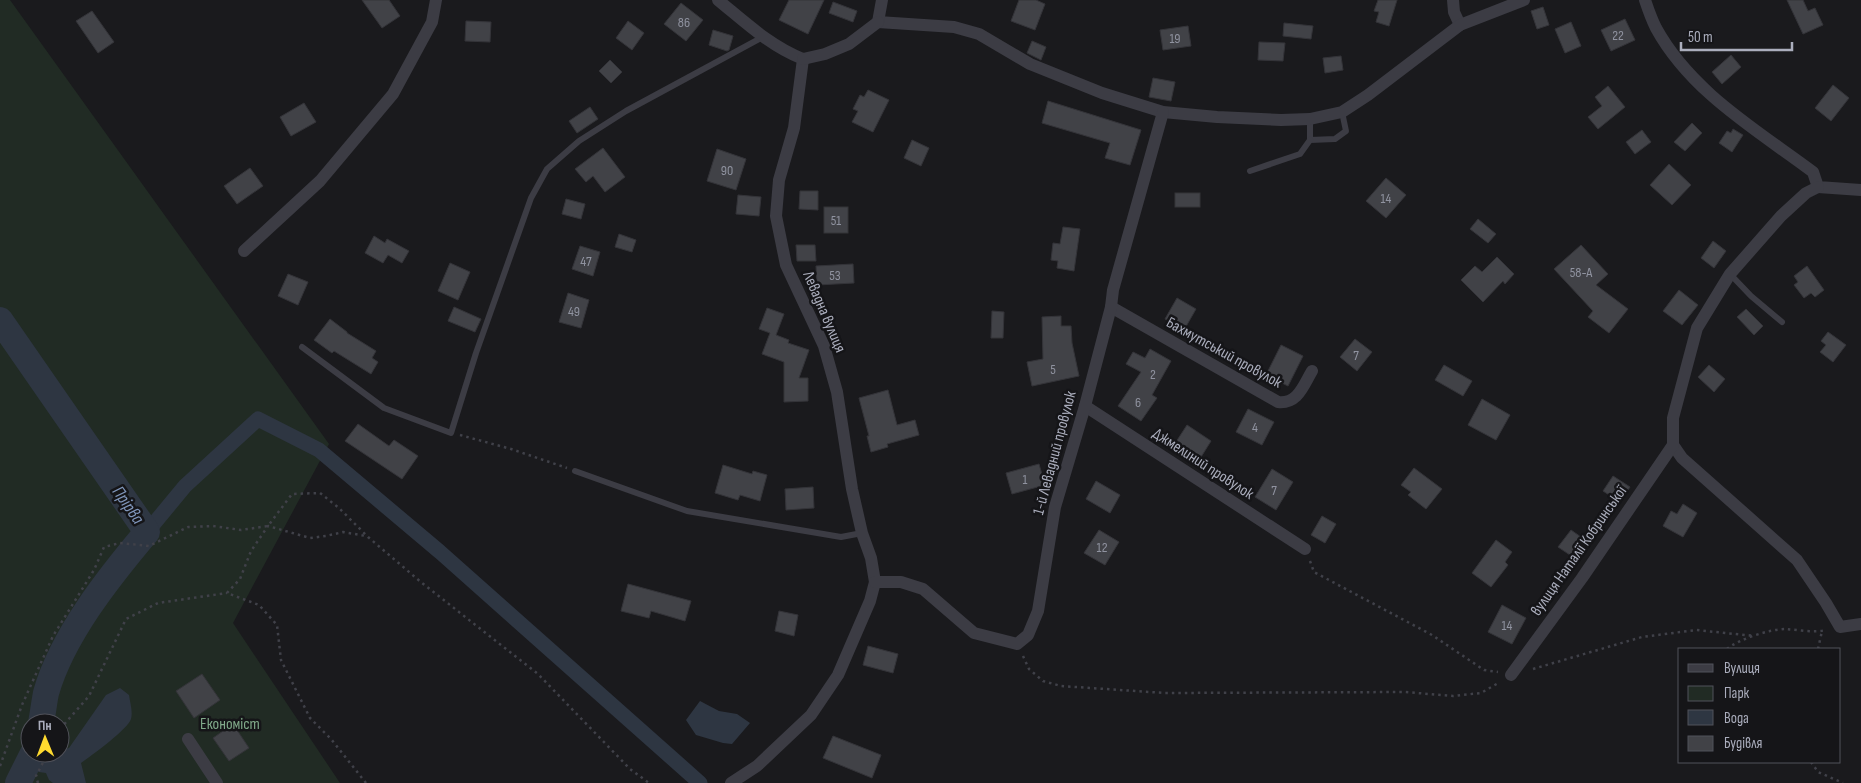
<svg xmlns="http://www.w3.org/2000/svg" width="1861" height="783" font-family="'Sofia Sans Condensed',sans-serif">
<rect width="100%" height="100%" fill="#1a1a1d"/>
<!-- green -->
<path fill="#212b24" fill-rule="evenodd" d="M 0,0 L 10,0 L 329,444 L 233,623 L 340,783 L 0,783 ZM 30,723 L 60,723 L 60,753 L 30,753 Z"/>
<!-- water -->
<g fill="#2e3642">
<path d="M 120,688 L 129,695 C 130,703 133,711 131,719 C 128,729 91,756 81,763 L 86,783 L 53,783 L 49,780 L 46,773 L 32,771 L 27,766 L 33,753 L 60,753 L 60,750 L 69,748 L 106,695 Z"/>
<polygon points="700,701 719,711 737,714 750,723 732,744 723,743 696,735 686,720"/>
</g>
<g fill="none" stroke-linecap="round" stroke-linejoin="round">
<!-- canal -->
<polyline stroke="#2e3642" stroke-width="15" points="147,532 185,486 258,419 319,450 440,552 700,783"/>
<!-- river -->
<g stroke="#2e3642" stroke-width="26">
<path d="M 0,320 L 147,532 C 109,577 62,636 46,693 C 44,703 43,713 41,723"/>
<polyline points="18,783 33,753"/>
</g>
</g>
<!-- building -->
<g fill="#414247" stroke="#343439">
<polygon points="362,0 389,0 400,16 382,28"/>
<polygon points="789,0 824,0 808,34 779,20"/>
<polygon points="1019,0 1036,0 1045,4 1035,30 1011,21"/>
<polygon points="1378,0 1397,0 1389,26 1376,22 1379,12 1374,11"/>
<polygon points="1787,0 1803,0 1808,11 1815,8 1823,25 1803,34"/>
<polygon points="833,2 857,11 853,22 829,13"/>
<polygon points="681,3 703,20 686,41 664,24"/>
<polygon points="1543,7 1549,25 1537,29 1531,11"/>
<polygon points="92,11 114,42 98,53 76,21"/>
<polygon points="1625,19 1635,40 1611,51 1601,30"/>
<polygon points="466,21 491,22 490,42 465,41"/>
<polygon points="628,21 644,33 632,50 616,38"/>
<polygon points="1571,22 1581,46 1565,53 1555,29"/>
<polygon points="1284,23 1313,26 1311,39 1283,36"/>
<polygon points="1188,26 1191,46 1163,50 1160,30"/>
<polygon points="713,30 733,36 729,50 727,51 709,45"/>
<polygon points="1032,41 1046,47 1041,60 1027,53"/>
<polygon points="1259,42 1285,43 1283,61 1258,60"/>
<polygon points="1731,55 1741,67 1722,84 1712,72"/>
<polygon points="1341,56 1343,70 1325,73 1323,58"/>
<polygon points="610,60 622,72 611,83 599,71"/>
<polygon points="1153,78 1175,82 1171,101 1149,97"/>
<polygon points="1833,85 1849,98 1831,121 1815,108"/>
<polygon points="1608,86 1625,107 1598,129 1588,117 1602,106 1595,97"/>
<polygon points="868,90 889,100 873,132 852,122 858,111 853,109 860,95 864,97"/>
<polygon points="1048,101 1141,130 1130,165 1105,158 1110,143 1042,123"/>
<polygon points="304,103 316,122 291,136 280,117"/>
<polygon points="590,107 598,119 577,133 569,121"/>
<polygon points="1692,123 1702,133 1685,151 1674,142"/>
<polygon points="1733,129 1743,135 1732,152 1719,143 1727,131 1731,133"/>
<polygon points="1642,130 1651,142 1635,154 1626,142"/>
<polygon points="912,140 929,148 921,166 904,158"/>
<polygon points="603,148 625,177 605,192 593,176 586,182 575,169"/>
<polygon points="717,149 746,159 736,190 707,181"/>
<polygon points="1669,164 1691,185 1672,205 1650,185"/>
<polygon points="250,168 263,186 237,204 224,186"/>
<polygon points="1386,178 1406,195 1386,218 1366,201"/>
<polygon points="800,191 818,191 818,210 799,209"/>
<rect x="1175" y="193" width="25" height="14"/>
<polygon points="738,195 761,197 759,216 736,214"/>
<polygon points="566,199 585,204 581,219 562,214"/>
<rect x="824" y="207" width="24" height="26"/>
<polygon points="1478,219 1496,234 1488,243 1470,229"/>
<polygon points="1063,227 1080,229 1074,271 1057,268 1058,261 1051,260 1053,243 1060,244"/>
<polygon points="619,234 636,240 632,252 615,247"/>
<polygon points="374,236 385,243 387,239 409,251 402,263 388,255 383,263 365,253"/>
<polygon points="1713,241 1726,251 1714,268 1701,258"/>
<polygon points="796,245 815,245 816,261 797,261"/>
<polygon points="1581,245 1608,274 1596,285 1628,309 1609,333 1588,317 1593,311 1554,269"/>
<polygon points="580,246 600,252 593,276 572,269"/>
<polygon points="1497,257 1514,274 1505,284 1503,281 1483,302 1461,280 1475,266 1482,272"/>
<polygon points="450,263 470,272 458,300 438,291"/>
<polygon points="853,264 854,283 817,285 816,266"/>
<polygon points="1807,266 1824,290 1815,297 1811,293 1804,298 1794,285 1798,282 1794,276"/>
<polygon points="288,274 308,282 298,305 278,296"/>
<polygon points="1679,290 1698,305 1682,325 1663,311"/>
<polygon points="568,293 589,300 581,328 559,322"/>
<polygon points="1177,298 1196,309 1184,330 1165,319"/>
<polygon points="454,307 481,319 475,332 448,321"/>
<polygon points="767,308 784,314 776,335 789,340 788,343 809,350 799,378 808,378 808,401 784,402 784,362 762,354 770,333 759,329"/>
<polygon points="1746,309 1763,326 1754,335 1737,317"/>
<polygon points="992,311 1004,312 1003,338 991,338"/>
<polygon points="1061,316 1061,326 1071,326 1072,343 1079,376 1032,386 1027,362 1043,359 1042,317"/>
<polygon points="330,319 347,332 347,333 376,351 372,358 378,362 371,374 334,351 332,353 314,340"/>
<polygon points="1828,332 1846,345 1833,362 1820,352 1826,345 1821,341"/>
<polygon points="1355,339 1372,352 1357,371 1340,357"/>
<polygon points="1281,345 1303,356 1288,386 1266,375"/>
<polygon points="1150,349 1171,361 1152,395 1157,398 1141,421 1118,406 1141,372 1126,364 1133,352 1145,358"/>
<polygon points="1444,365 1472,381 1463,396 1435,380"/>
<polygon points="1709,365 1725,379 1714,392 1698,377"/>
<polygon points="888,390 897,425 915,420 919,435 887,444 888,447 871,452 867,436 869,436 859,398"/>
<polygon points="1482,399 1510,415 1496,440 1468,425"/>
<polygon points="1248,409 1274,422 1262,445 1236,432"/>
<polygon points="358,424 389,446 394,440 418,456 402,479 345,441"/>
<polygon points="1187,425 1211,441 1201,457 1176,442"/>
<polygon points="1039,464 1045,485 1012,494 1006,473"/>
<polygon points="723,465 752,474 753,471 767,475 760,501 740,495 738,500 715,493"/>
<polygon points="1414,468 1442,489 1426,509 1408,495 1411,492 1401,485"/>
<polygon points="1272,469 1293,482 1276,510 1255,497"/>
<polygon points="1613,476 1630,487 1620,502 1603,491"/>
<polygon points="1096,481 1120,495 1110,513 1086,499"/>
<polygon points="813,487 814,508 786,510 785,489"/>
<polygon points="1683,504 1697,513 1683,537 1663,526 1671,511 1677,514"/>
<polygon points="1322,516 1336,524 1325,543 1311,535"/>
<polygon points="1099,530 1119,542 1105,565 1084,553"/>
<polygon points="1571,530 1588,542 1576,559 1558,547"/>
<polygon points="1496,540 1512,552 1505,562 1508,565 1491,587 1472,573"/>
<polygon points="628,584 691,601 685,621 651,611 649,618 621,611"/>
<polygon points="1502,605 1526,618 1512,644 1488,632"/>
<polygon points="779,611 798,615 794,636 775,631"/>
<polygon points="868,646 898,654 893,673 863,665"/>
<polygon points="202,674 220,700 194,718 176,691"/>
<polygon points="233,724 249,748 229,761 213,738"/>
<polygon points="833,736 881,755 872,778 823,758"/>
</g>
<g fill="none" stroke-linecap="round" stroke-linejoin="round">
<!-- path -->
<g stroke="#404149" stroke-width="2.5" stroke-dasharray="2.5 4" stroke-linecap="butt">
<polyline points="460,435 511,449 567,468"/>
<polyline points="1310,561 1314,572 1432,635 1484,670 1498,672"/>
<path d="M 1727,649 C 1739,639 1770,629 1786,629 C 1799,630 1814,633 1826,630"/>
<polyline points="1818,649 1822,631"/>
<polyline points="1023,656 1029,669 1043,681 1061,686 1165,693 1405,692 1453,696 1481,693 1500,682"/>
<polyline points="1533,669 1642,637 1696,630 1755,636"/>
<polyline points="60,729 89,696 126,619 158,603 227,593"/>
<polyline points="1811,762 1818,772 1843,783"/>
<polyline points="0,766 22,705 53,636 94,570 104,547 120,543 149,546 188,527 213,526 241,530 268,526 292,494 320,493 339,508 368,537 422,583 538,674 630,769 649,783"/>
<polyline points="38,783 36,776 48,753"/>
<polyline points="366,783 331,739 310,718 281,660 277,625 259,605 227,593 240,579 251,551 268,526 310,538 326,536 343,532 366,536"/>
</g>
<!-- lane -->
<g stroke="#3c3c44" stroke-width="6">
<polyline points="1310,119 1310,140 1335,139 1346,131 1342,112"/>
<polyline points="1250,171 1300,154 1310,140"/>
<polyline points="1730,274 1751,296 1782,322"/>
<polyline points="302,347 384,408 451,433 476,353 531,198 547,169 579,141 626,111 763,37"/>
<polyline points="575,471 687,511 841,537 862,533"/>
</g>
<!-- street -->
<g stroke="#3c3c44" stroke-width="12">
<path d="M 718,0 C 745,22 770,46 803,59 L 794,128 L 779,180 L 776,216 L 786,265 L 824,346 L 837,392 L 852,489 L 862,533 L 871,558 L 875,582 L 870,601 L 838,675 L 811,715 L 757,766 L 731,783"/>
<polyline points="1453,0 1454,12 1460,25"/>
<path d="M 1645,0 C 1648,9 1652,20 1656,28 C 1691,92 1757,130 1813,172 L 1818,187 L 1861,190"/>
<polyline points="878,22 954,27 979,34 1030,64 1102,93 1163,112 1217,117 1281,120 1310,119 1342,112 1368,95 1460,25 1524,0"/>
<polyline points="878,22 882,0"/>
<polyline points="803,59 825,54 849,44 878,22"/>
<polyline points="244,251 320,181 393,94 432,22 436,0"/>
<path d="M 1111,307 L 1278,402 C 1298,404 1303,386 1312,371"/>
<polyline points="1085,406 1305,549"/>
<polyline points="1673,445 1682,458 1797,560 1826,603 1840,627 1861,624"/>
<polyline points="875,582 901,582 923,589 974,633 1017,644 1028,635 1038,611 1055,507 1085,406 1111,307 1113,290 1163,112"/>
<polyline points="1511,675 1582,578 1673,445 1673,418 1697,328 1730,274 1781,216 1806,193 1818,187"/>
<polyline points="188,739 217,783"/>
</g>
</g>
<g text-anchor="middle" dominant-baseline="central" stroke-width="5" stroke-linejoin="round" paint-order="stroke">
<!-- number labels -->
<g font-size="14" fill="#9093a0">
<text x="684" y="22">86</text>
<text x="1618" y="35">22</text>
<text x="1175" y="38">19</text>
<text x="727" y="170">90</text>
<text x="1386" y="198">14</text>
<text x="836" y="220">51</text>
<text x="586" y="261">47</text>
<text x="1581" y="272">58-А</text>
<text x="835" y="275">53</text>
<text x="574" y="311">49</text>
<text x="1356" y="355">7</text>
<text x="1053" y="369">5</text>
<text x="1153" y="374">2</text>
<text x="1138" y="402">6</text>
<text x="1255" y="427">4</text>
<text x="1025" y="479">1</text>
<text x="1274" y="490">7</text>
<text x="1102" y="547">12</text>
<text x="1507" y="625">14</text>
</g>
<!-- street labels -->
<g font-size="16" fill="#abaebd" stroke="#151518">
<text transform="translate(824 312) rotate(67)">Левадна вулиця</text>
<text transform="translate(1224 353) rotate(29)">Бахмутський провулок</text>
<text transform="translate(1055 453) rotate(-75)">1-й Левадний провулок</text>
<text transform="translate(1203 464) rotate(33)">Джмелиний провулок</text>
<text transform="translate(1579 551) rotate(-55)">вулиця Наталії Кобринської</text>
</g>
<!-- park labels -->
<g font-size="16" fill="#81aa8a" stroke="#151518">
<text x="230" y="724">Економіст</text>
</g>
<!-- water labels -->
<g font-size="18" font-style="italic" fill="#8096bb" stroke="#151518">
<text transform="translate(128 505) rotate(55)">Прірва</text>
</g>
</g>
<!-- legend -->
<rect x="1678" y="648" width="162" height="115" fill="#151518" stroke="#51525a"/>
<rect x="1688" y="664" width="25" height="8" fill="#3c3c44" stroke="#51525a"/>
<text x="1724" y="673" font-size="15" fill="#abaebd">Вулиця</text>
<rect x="1688" y="686" width="25" height="15" fill="#212b24" stroke="#51525a"/>
<text x="1724" y="698" font-size="15" fill="#abaebd">Парк</text>
<rect x="1688" y="710" width="25" height="15" fill="#2e3642" stroke="#51525a"/>
<text x="1724" y="723" font-size="15" fill="#abaebd">Вода</text>
<rect x="1688" y="736" width="25" height="15" fill="#414247" stroke="#51525a"/>
<text x="1724" y="748" font-size="15" fill="#abaebd">Будівля</text>
<!-- north arrow -->
<g transform="translate(45 738) rotate(359)"><circle r="24" fill="#151518" stroke="#51525a"/>
<path d="M0-4L9 19L0 12L-9 19Z" fill="#ffda2f"/>
<text y="-8" font-size="14" font-weight="bold" text-anchor="middle" fill="#abaebd">Пн</text>
</g>
<!-- scale -->
<path d="M1681 42v8h111v-8" fill="none" stroke="#abaebd" stroke-width="2.5"/>
<text x="1688" y="42" font-size="15" fill="#abaebd" stroke="#151518" stroke-width="4" paint-order="stroke">50 m</text>
</svg>
